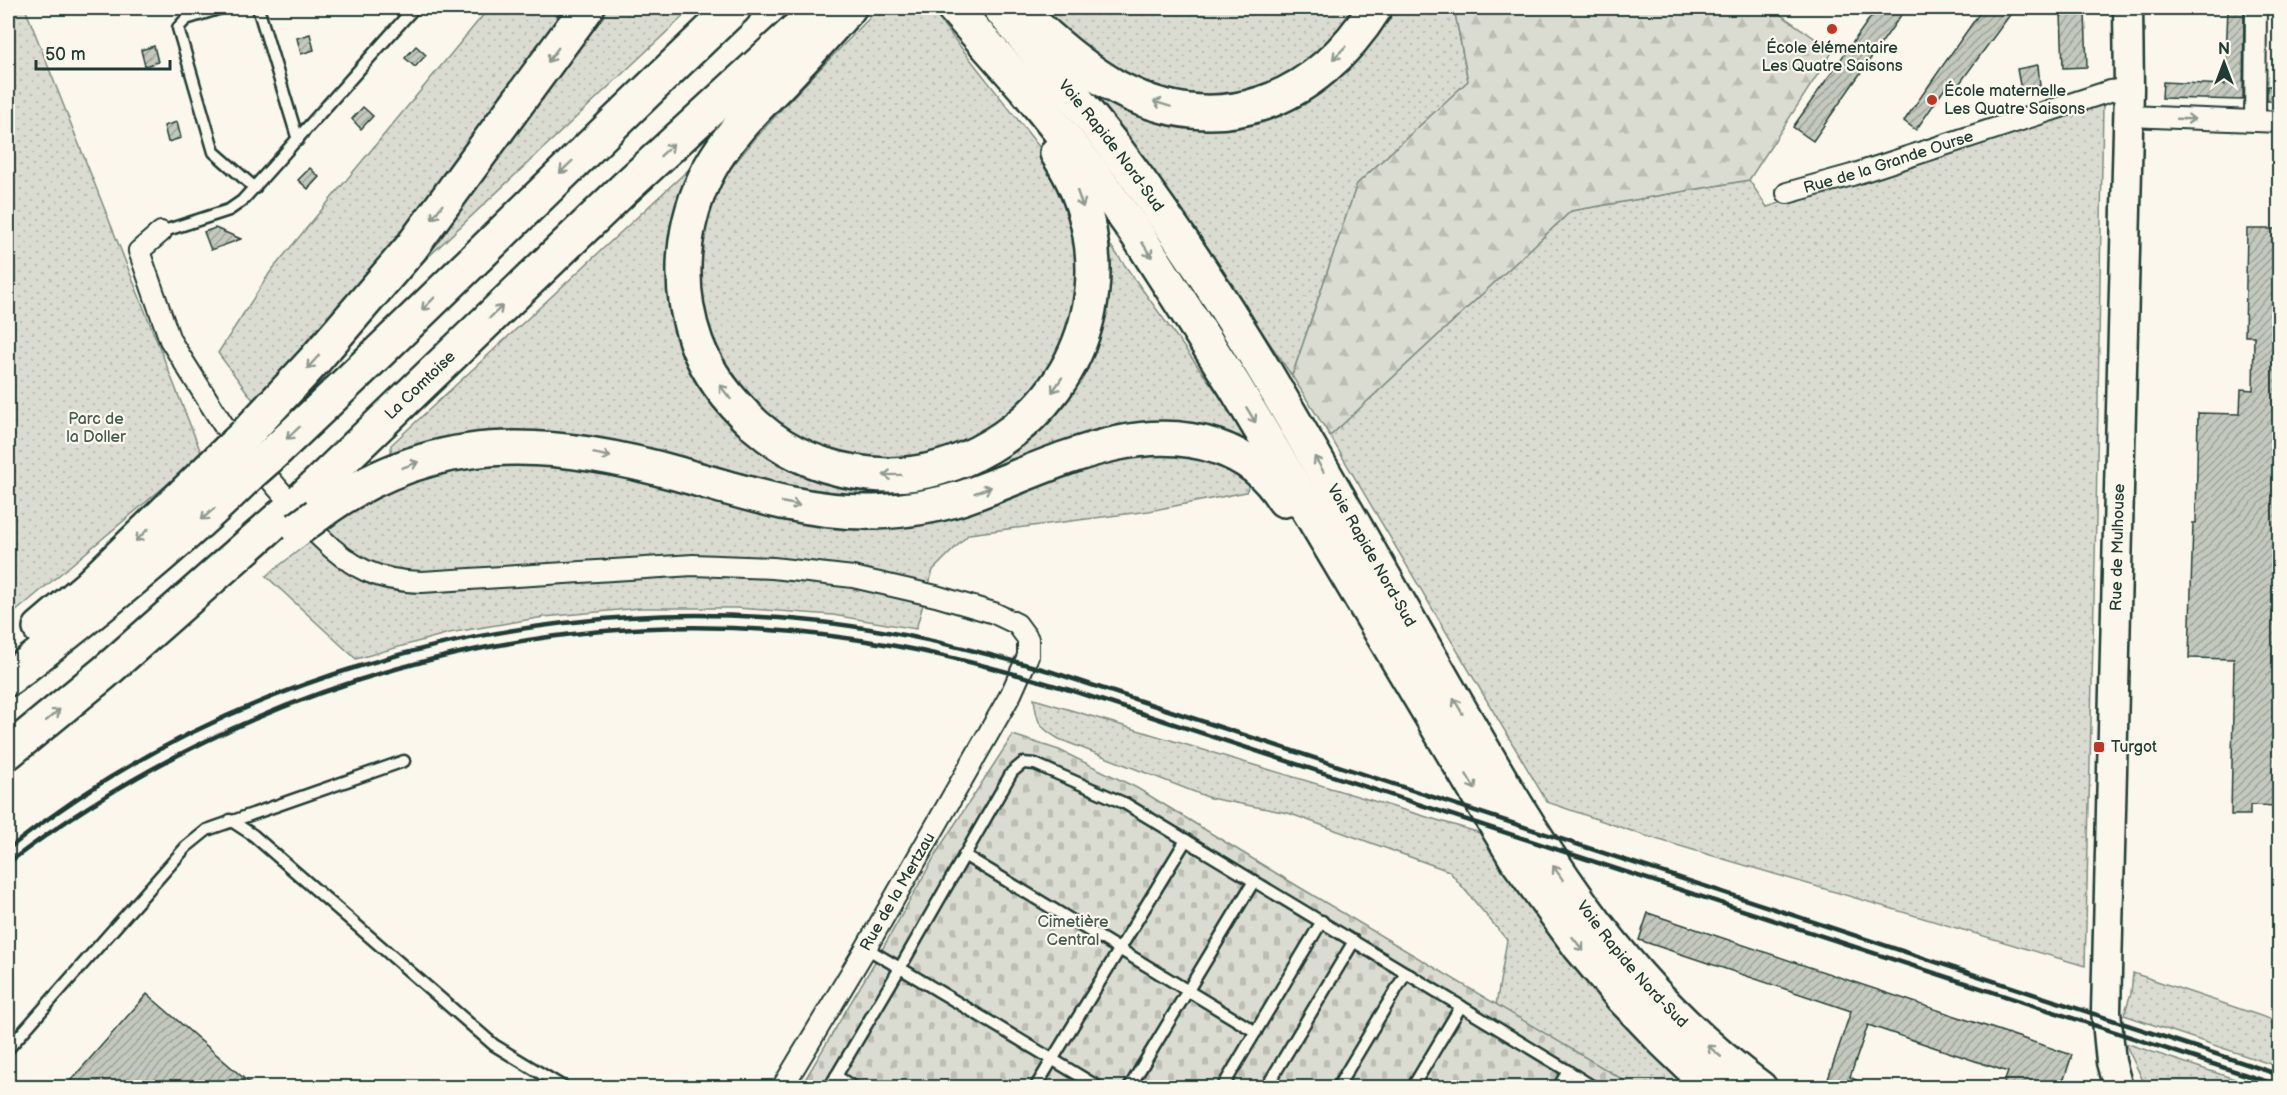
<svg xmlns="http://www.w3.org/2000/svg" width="2287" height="1095" font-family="'Balsamiq Sans',sans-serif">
<defs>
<pattern id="green-dots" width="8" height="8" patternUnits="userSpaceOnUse" patternTransform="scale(1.5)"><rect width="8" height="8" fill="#dbdcd1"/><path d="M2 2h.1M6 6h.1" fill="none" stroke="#bcbeb4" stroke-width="1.8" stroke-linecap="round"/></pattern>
<pattern id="forest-firs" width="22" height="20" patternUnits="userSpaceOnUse" patternTransform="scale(1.5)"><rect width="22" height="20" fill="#dbdcd1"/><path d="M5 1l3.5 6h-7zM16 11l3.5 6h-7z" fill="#bcbeb4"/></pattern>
<pattern id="cemetery-stones" width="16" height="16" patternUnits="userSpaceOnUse" patternTransform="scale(1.5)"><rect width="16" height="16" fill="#dbdcd1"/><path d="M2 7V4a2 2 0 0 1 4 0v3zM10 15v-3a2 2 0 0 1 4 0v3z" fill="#bcbeb4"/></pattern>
<pattern id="building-hatch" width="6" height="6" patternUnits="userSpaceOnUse" patternTransform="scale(1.5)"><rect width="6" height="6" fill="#c4c9be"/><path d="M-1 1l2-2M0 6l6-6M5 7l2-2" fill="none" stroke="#9fa49b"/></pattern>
</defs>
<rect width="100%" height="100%" fill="#fbf7ec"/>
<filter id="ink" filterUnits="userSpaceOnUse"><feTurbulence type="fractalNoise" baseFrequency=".0167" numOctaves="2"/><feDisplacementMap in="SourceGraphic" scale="12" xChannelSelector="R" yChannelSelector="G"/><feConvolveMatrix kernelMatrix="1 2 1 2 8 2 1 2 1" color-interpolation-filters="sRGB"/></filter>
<g filter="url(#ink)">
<!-- green -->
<g fill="url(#green-dots)" stroke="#7d8c82" stroke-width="1.5">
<polygon points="8,8 25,8 202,455 8,618"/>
<polygon points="489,8 692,8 372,310 256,404 218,353 271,271"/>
<path d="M 879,8 L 930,8 L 1040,148 L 1262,455 L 1246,492 L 1149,511 L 969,534 L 933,570 L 916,629 L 833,615 L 737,608 L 640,608 L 544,617 L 449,633 L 356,659 L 266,576 L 330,526 L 392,486 L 391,445 L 701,158 L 722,180 C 769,117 826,64 879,8 Z"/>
<polygon points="1025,8 1454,8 1468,81 1357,184 1292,376 1182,213"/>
<polygon points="2103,103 2096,518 2085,966 1646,836 1547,802 1330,436 1571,211 1749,180 1767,207"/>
<path d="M 1034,699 L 1480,833 L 1527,898 L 1695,1087 L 1635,1087 L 1496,1005 L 1507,940 L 1449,871 L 1288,813 L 1210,798 L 1059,739 C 1038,727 1037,722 1034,699 Z"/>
<polygon points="2133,973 2279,1022 2279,1067 2124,1015 2131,993"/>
<polygon points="2125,1043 2259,1087 2146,1087"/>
</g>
<!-- forest -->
<polygon fill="url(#forest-firs)" stroke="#7d8c82" stroke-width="1.5" points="1454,8 1771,8 1833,51 1749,180 1571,211 1330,436 1292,376 1357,184 1468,81"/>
<!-- cemetery -->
<polygon fill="url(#cemetery-stones)" stroke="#7d8c82" stroke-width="1.5" points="1013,735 1059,750 1137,788 1279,875 1635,1087 800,1088 879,955 940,847"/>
<!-- building -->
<g fill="url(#building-hatch)" stroke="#1f3d34" stroke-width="1.5">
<polygon points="1877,8 1906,8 1813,141 1793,127"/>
<polygon points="1983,8 2015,8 1957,87 1950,81 1916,130 1904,121"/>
<polygon points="2228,8 2244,8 2243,100 2162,98 2163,82 2225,85"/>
<polygon points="2085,12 2087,67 2063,68 2061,13"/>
<polygon points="310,34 314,50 301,54 297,38"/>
<polygon points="154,46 158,62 145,66 141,50"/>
<polygon points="416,46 426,55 415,67 405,58"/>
<polygon points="2038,65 2040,86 2021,90 2017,69"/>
<rect x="2267" y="86" width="13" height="15"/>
<polygon points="363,107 373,116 361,129 352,119"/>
<polygon points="177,122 181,138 168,142 164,126"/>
<polygon points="310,168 319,177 308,189 298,180"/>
<polygon points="215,228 241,239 211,250 204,232"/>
<polygon points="2247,229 2280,229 2280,806 2250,805 2250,815 2231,815 2234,659 2189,658 2193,523 2196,523 2198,413 2240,414 2241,389 2253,390 2254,336 2245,336"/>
<polygon points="1648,913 2072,1055 2061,1088 2002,1088 2008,1072 1868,1025 1850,1077 1871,1088 1825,1088 1851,1011 1639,940"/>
<polygon points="147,994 255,1088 64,1088"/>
</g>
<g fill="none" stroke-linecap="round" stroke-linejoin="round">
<!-- lane casing -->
<g stroke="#1f3d34" stroke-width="15">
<g id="lane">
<polyline points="221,8 186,19 178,28 214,152 255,188"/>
<polyline points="258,8 298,140"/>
<polyline points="161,232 229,210 242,201 414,8"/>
<polyline points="230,820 253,835 494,1045 565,1088"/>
<polyline points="964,855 1256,1032"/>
<polyline points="866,948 900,968 1012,772 1023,763 1035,764 1126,804 1406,973"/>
<polyline points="8,1049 186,847 207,830 404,761"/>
<polyline points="836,1076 855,1088"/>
<polyline points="829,1088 900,968 1100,1088"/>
<polyline points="1035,1088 1186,840"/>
<polyline points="1129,1088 1254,881"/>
<polyline points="1222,1088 1322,921"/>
<polyline points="1266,1088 1354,941"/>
<polyline points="1337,1088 1406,973 1568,1071"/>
<polyline points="1412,1088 1461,1006"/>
<polyline points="1558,1088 1568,1071 1595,1088"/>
</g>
</g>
<!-- street casing -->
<g stroke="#1f3d34" stroke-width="24">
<g id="street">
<polyline points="2128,116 2280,122"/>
<polyline points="2255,121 2256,8"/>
<path id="s1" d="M 1787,193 L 1852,175 L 2110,91 L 2129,89"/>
<path d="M 161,232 L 139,251 L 170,340 L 224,426 L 320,537 C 351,568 377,581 422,582 L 693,565 L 773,568 L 853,577 L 936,596 L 994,613 L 1017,624 L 1028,639 L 1028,656 L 1011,694 L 866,948 L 782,1088"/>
</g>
</g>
<!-- secondary casing -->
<g stroke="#1f3d34" stroke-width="33">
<g id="secondary">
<path id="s2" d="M 2118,1088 L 2111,1062 L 2106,1011 L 2129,89 L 2128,8"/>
</g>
</g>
<!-- highway casing -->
<g stroke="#1f3d34" stroke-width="38">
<g id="highway">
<path d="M 849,8 C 828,32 806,56 783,80 C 757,107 728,135 710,168 C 681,221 676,286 696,342 C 708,375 731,403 756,426 C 789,455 826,470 870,474 C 912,478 953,468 990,446 C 1095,385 1124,254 1057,153"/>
<polyline points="954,8 1025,88 1090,169 1137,234 1234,385 1517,860 1580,947 1621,996 1665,1042 1713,1088"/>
<path id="s3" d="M 1000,8 C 1039,56 1080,102 1118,152 C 1170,221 1218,294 1263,368 C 1324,471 1383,576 1443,680 C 1531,834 1613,980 1760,1088"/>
<path d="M 1036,26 C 1061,49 1086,70 1116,87 C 1219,142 1316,102 1375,8"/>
<polyline points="245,435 313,362 411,248 587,8"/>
<path d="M 267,459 C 425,311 577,157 734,8"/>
<path id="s4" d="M 302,499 L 624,189 L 820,8"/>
<path d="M 317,515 C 430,430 549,437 679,474 C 743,492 807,514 875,512 C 903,511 933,507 961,498 C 1042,471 1130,417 1217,447 C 1246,457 1267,473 1284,500"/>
<polyline points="40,628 88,587 229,450"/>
<path d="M 8,679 C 91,615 175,548 250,474"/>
<polyline points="8,752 104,673 285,513"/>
</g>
</g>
<!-- lane -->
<use href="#lane" stroke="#fbf7ec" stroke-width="10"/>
<!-- street -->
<use href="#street" stroke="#fbf7ec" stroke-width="20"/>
<!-- secondary -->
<use href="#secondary" stroke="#fbf7ec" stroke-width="28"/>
<!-- highway -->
<use href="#highway" stroke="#fbf7ec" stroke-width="33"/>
<!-- rail -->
<g stroke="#1f3d34" stroke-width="4.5">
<path d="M 8,849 C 216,683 498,601 762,617 C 860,622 955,644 1049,671 L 2280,1075"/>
<path d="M 8,863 C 244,684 536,599 831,636 C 914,646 994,667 1073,691 L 2280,1086"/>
</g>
<!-- highway-bridge casing -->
<g stroke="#1f3d34" stroke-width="38" stroke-linecap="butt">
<g id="highway-bridge">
<polyline points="229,450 245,435"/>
<polyline points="250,474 267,459"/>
<polyline points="298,529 317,515"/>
</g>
</g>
<!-- highway-bridge -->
<use href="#highway-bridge" stroke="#fbf7ec" stroke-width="33"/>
</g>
<!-- one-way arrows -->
<defs><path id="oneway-shaft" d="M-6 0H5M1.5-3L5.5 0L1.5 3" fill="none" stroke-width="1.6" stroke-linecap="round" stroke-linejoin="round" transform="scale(1.5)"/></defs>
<g stroke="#8d9a90">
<use href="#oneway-shaft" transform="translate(1339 53) rotate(135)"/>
<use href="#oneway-shaft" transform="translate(553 55) rotate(126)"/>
<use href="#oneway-shaft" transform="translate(1162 104) rotate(-163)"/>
<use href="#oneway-shaft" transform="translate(2186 119) rotate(2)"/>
<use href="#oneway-shaft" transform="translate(667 150) rotate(-43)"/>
<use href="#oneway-shaft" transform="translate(566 167) rotate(136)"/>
<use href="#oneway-shaft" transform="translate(1080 199) rotate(71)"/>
<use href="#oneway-shaft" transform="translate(437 212) rotate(127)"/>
<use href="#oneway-shaft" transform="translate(1147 250) rotate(57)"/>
<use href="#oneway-shaft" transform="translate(428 304) rotate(135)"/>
<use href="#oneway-shaft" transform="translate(496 312) rotate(-44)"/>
<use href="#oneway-shaft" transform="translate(313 362) rotate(132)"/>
<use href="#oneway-shaft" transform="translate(1057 385) rotate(124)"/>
<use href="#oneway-shaft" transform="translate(725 392) rotate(-128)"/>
<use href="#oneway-shaft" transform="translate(1251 415) rotate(59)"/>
<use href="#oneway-shaft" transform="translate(293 433) rotate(137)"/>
<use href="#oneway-shaft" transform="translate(602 455) rotate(12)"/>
<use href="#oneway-shaft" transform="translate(1319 464) rotate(-120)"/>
<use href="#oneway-shaft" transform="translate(410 465) rotate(-20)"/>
<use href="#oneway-shaft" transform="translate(892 475) rotate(179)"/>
<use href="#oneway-shaft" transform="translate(983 490) rotate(-20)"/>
<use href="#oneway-shaft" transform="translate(791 504) rotate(11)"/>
<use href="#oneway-shaft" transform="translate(208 514) rotate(139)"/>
<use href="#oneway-shaft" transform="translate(142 535) rotate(136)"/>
<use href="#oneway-shaft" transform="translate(1458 706) rotate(-120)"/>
<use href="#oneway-shaft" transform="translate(53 715) rotate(-40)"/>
<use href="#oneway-shaft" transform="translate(1471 782) rotate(59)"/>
<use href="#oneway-shaft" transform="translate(1558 873) rotate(-125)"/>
<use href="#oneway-shaft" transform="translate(1578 944) rotate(52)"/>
<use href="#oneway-shaft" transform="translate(1714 1051) rotate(-140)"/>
</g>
</g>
<!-- markers -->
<g fill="#c8321e" stroke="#fbf7ec" stroke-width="2">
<circle cx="1832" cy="29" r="6"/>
<circle cx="1932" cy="100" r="6"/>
<rect x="2093" y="741" width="12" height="12" rx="3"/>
</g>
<g text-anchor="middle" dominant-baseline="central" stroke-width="4.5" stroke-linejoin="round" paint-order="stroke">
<!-- poi labels -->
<g font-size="16" fill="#1f3d34" stroke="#fbf7ec" text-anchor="start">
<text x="1832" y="48" text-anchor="middle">École élémentaire<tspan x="1832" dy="18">Les Quatre Saisons</tspan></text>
<text x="1944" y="91">École maternelle<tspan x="1944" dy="18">Les Quatre Saisons</tspan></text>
<text x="2111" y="747">Turgot</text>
</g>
<!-- street labels -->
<g font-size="16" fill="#1f3d34" stroke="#fbf7ec">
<text stroke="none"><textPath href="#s3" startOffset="177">Voie Rapide Nord-Sud</textPath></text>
<text stroke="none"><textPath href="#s1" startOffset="106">Rue de la Grande Ourse</textPath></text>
<text stroke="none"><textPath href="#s4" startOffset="164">La Comtoise</textPath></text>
<text stroke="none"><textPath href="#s2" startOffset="542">Rue de Mulhouse</textPath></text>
<text stroke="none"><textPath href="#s3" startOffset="663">Voie Rapide Nord-Sud</textPath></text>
<text transform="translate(898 892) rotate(-60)">Rue de la Mertzau</text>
<text stroke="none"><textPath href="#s3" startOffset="1149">Voie Rapide Nord-Sud</textPath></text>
</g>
<!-- park labels -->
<g font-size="16" fill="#455d53" stroke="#fbf7ec">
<text x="96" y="419">Parc de<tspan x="96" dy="18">la Doller</tspan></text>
<text x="1073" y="922">Cimetière<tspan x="1073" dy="18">Central</tspan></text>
</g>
</g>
<!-- margin -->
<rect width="2287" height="1095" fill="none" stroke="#fbf7ec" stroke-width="30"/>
<rect x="15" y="15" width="2257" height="1065" fill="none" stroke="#1f3d34" stroke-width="2" filter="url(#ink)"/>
<!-- north arrow -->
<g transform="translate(2224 63)" stroke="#fbf7ec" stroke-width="4.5" paint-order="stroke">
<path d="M0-4.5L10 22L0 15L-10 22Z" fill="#1f3d34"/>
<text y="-9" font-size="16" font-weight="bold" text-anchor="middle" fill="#1f3d34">N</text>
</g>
<!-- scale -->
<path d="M36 60v9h134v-9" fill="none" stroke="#1f3d34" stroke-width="3"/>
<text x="45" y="60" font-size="18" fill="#1f3d34" stroke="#fbf7ec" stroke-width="4.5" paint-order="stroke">50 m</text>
</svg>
